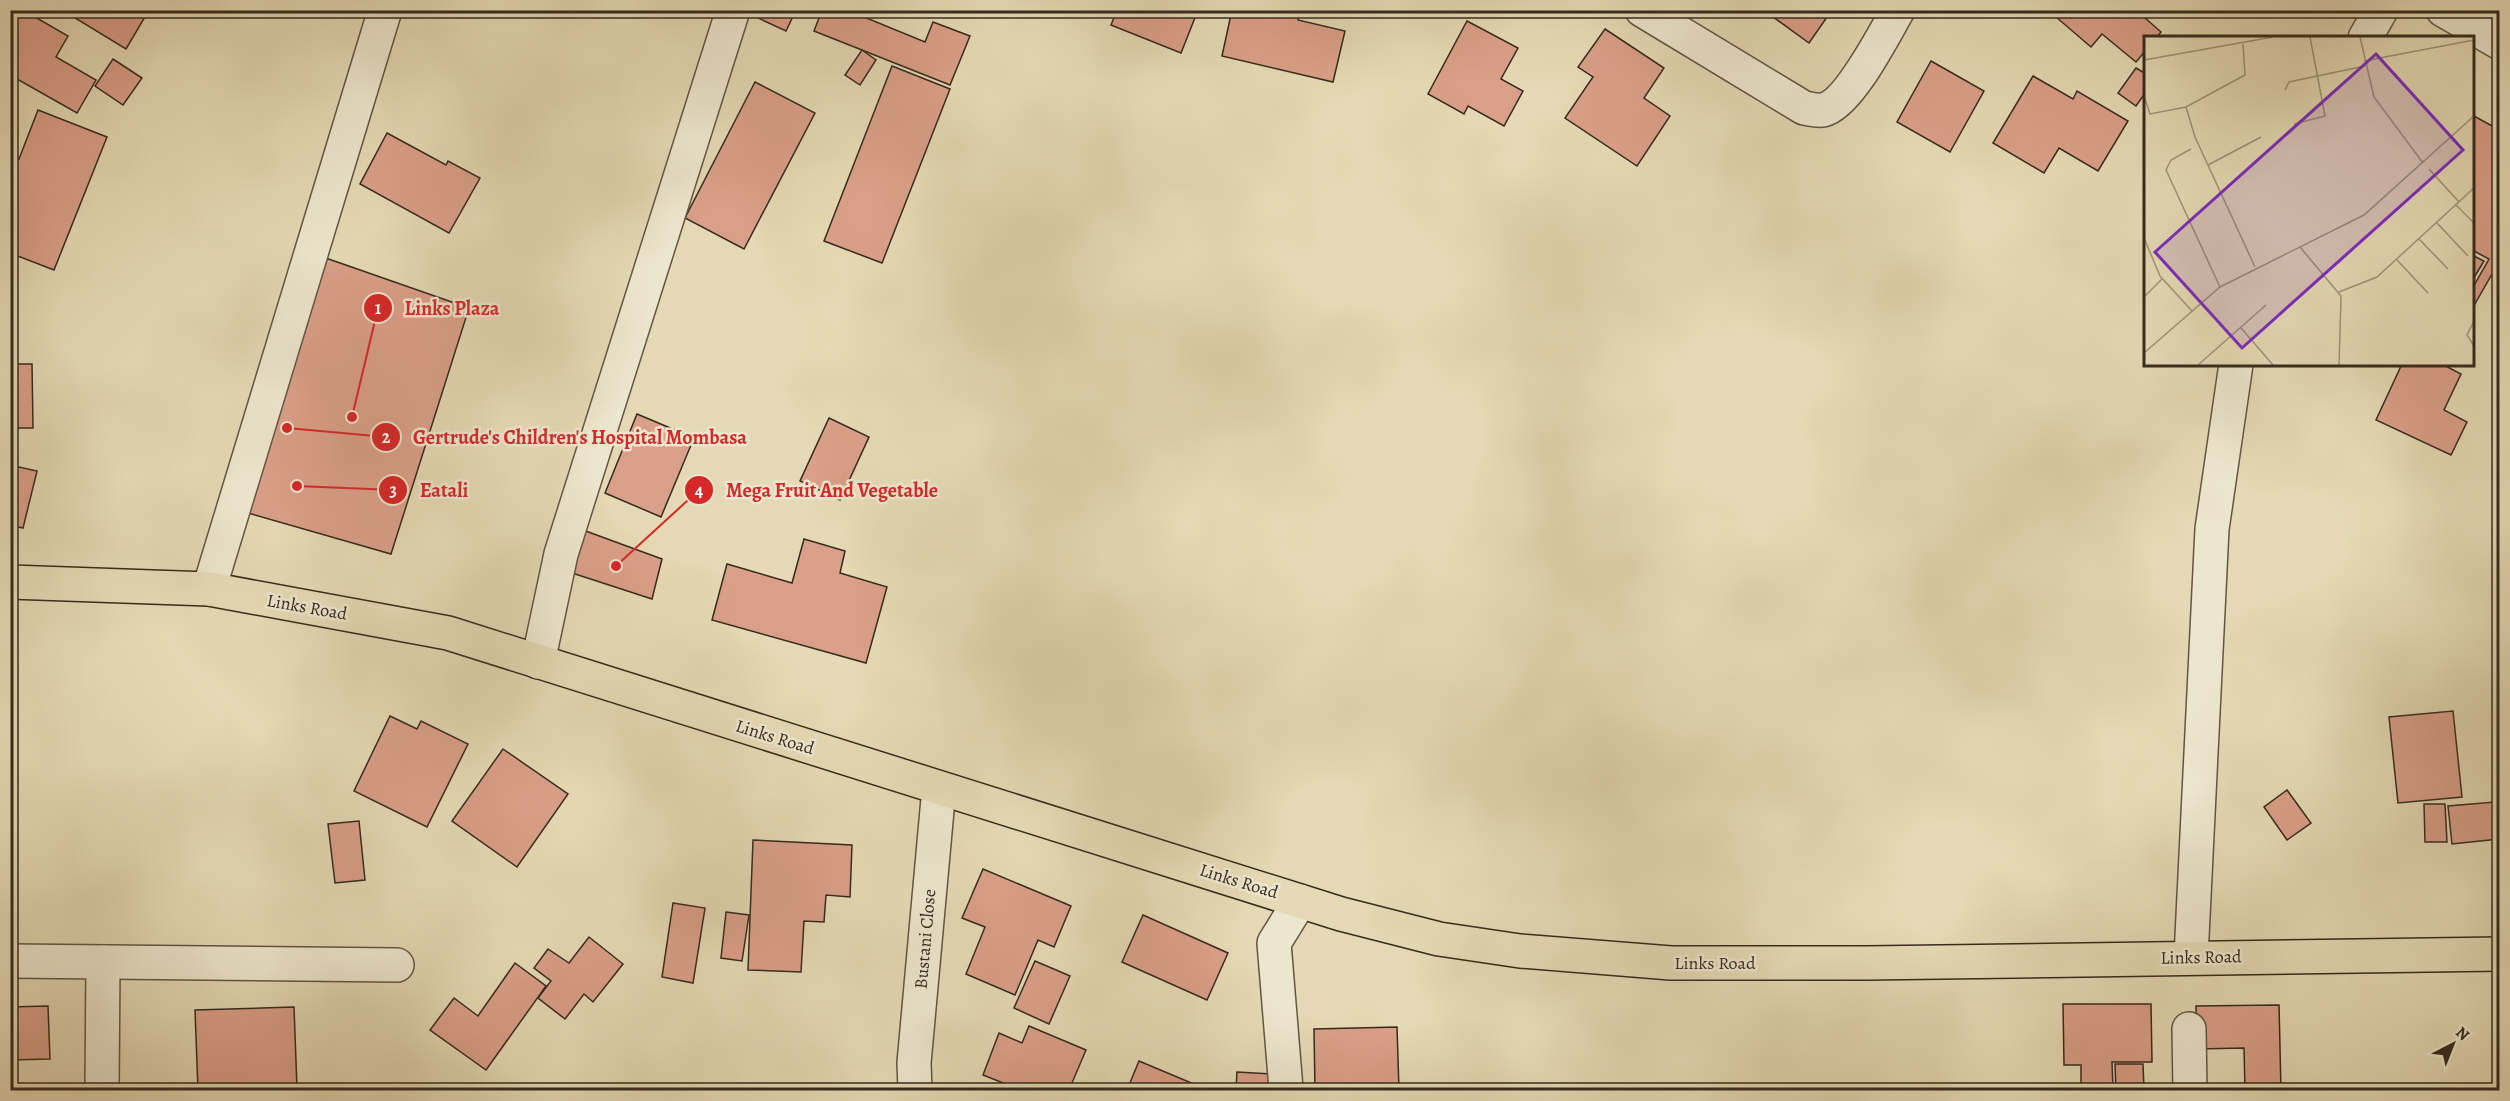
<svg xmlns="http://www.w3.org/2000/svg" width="2510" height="1101" font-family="Alegreya,serif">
<rect width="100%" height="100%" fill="#e4d9b4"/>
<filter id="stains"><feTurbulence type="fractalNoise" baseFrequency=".00333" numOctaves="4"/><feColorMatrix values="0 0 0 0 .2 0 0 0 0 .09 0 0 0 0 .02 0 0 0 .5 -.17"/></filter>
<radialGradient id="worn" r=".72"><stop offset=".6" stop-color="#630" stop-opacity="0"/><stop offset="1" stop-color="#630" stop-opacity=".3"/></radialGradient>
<!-- building -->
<g fill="#da9f88" stroke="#362a1e" stroke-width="1.5">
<polygon points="19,10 23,10 68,36 56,57 96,80 77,113 10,75 10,25"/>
<polygon points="62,10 149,10 126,49"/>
<polygon points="759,10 796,10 786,31 756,17"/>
<polygon points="822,10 847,10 925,42 933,22 970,36 950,85 814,31"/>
<polygon points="1117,10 1198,10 1181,53 1111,25"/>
<polygon points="1232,10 1300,10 1298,20 1345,31 1333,82 1222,56"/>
<polygon points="1771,10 1832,10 1809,43 1769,14"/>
<polygon points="2061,10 2136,10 2161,32 2156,38 2146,38 2146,50 2136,62 2102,34 2091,47 2056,17"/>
<polygon points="1467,21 1518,48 1501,79 1523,91 1504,126 1468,106 1464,114 1428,94"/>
<polygon points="1605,29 1664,68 1644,98 1670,116 1637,166 1565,118 1593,77 1578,67"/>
<polygon points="862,50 876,60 860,85 845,75"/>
<polygon points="113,59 142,78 123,105 95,86"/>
<polygon points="1931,61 1984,91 1950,152 1897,122"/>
<polygon points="892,66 950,89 882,263 824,241"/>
<polygon points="2136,68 2146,74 2146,92 2136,106 2118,93"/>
<polygon points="2033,76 2073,99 2077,91 2128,121 2098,171 2059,148 2044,173 1993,143"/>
<polygon points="755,82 815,113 744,249 685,218"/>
<polygon points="10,106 17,109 10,125"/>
<polygon points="38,110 107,137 54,270 10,253 10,155 19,159"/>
<polygon points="2472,115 2494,127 2500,116 2500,260 2472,309 2472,289 2489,259 2472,250"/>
<polygon points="387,133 446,165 448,161 480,178 449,233 360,184"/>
<polygon points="2472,255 2484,261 2472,281"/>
<polygon points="320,256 469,308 391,554 241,511"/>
<polygon points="10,364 32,364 33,428 10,428"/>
<polygon points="2402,364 2442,364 2461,374 2444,410 2467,422 2451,455 2376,420"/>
<polygon points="637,414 694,438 661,517 605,493"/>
<polygon points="829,418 869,437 840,500 800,481"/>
<polygon points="10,465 37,471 23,528 10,525"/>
<polygon points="583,530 662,559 652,599 569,572"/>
<polygon points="804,539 845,551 840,573 887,587 866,663 712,620 727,564 792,583"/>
<polygon points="2453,711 2462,797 2398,803 2389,717"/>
<polygon points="390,716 417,729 421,721 468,744 427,827 354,791"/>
<polygon points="503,749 568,794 517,867 452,821"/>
<polygon points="2287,790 2311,823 2287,840 2264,807"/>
<polygon points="2495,802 2499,839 2452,844 2448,806"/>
<polygon points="2424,804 2445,804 2447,842 2425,842"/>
<polygon points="359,821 365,880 335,883 328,824"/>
<polygon points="753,840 852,845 850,897 826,895 824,922 804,921 801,972 748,970"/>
<polygon points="983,869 1071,906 1054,947 1038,940 1015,995 966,974 985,927 962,918"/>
<polygon points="673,903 705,908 693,983 662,977"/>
<polygon points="726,912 749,915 742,961 721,958"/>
<polygon points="1143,915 1228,953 1207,1000 1122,962"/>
<polygon points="589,937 623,964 593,1002 584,994 565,1019 538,998 551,981 534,968 548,949 569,963"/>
<polygon points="1035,961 1070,976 1049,1024 1014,1008"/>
<polygon points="515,963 546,986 486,1070 430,1030 454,998 478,1016"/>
<polygon points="2063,1004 2151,1004 2152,1062 2112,1062 2113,1090 2081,1090 2081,1065 2064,1065"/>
<polygon points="2279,1005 2281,1090 2245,1090 2244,1048 2197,1049 2196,1006"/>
<polygon points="48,1006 50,1059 10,1060 10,1007"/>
<polygon points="294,1007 297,1088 198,1090 195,1010"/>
<polygon points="1029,1026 1086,1050 1069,1090 1021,1090 983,1075 999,1033 1022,1043"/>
<polygon points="1397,1027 1399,1090 1315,1090 1314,1029"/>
<polygon points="1139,1061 1208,1090 1127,1090"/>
<polygon points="2115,1064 2143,1064 2144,1090 2116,1090"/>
<polygon points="1237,1072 1273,1074 1273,1090 1236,1090"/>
</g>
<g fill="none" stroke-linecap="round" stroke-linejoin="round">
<!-- minor casing -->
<g stroke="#625644" stroke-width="36">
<g id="minor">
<path d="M 1642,10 L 1804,108 C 1810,109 1817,111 1823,110 C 1849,104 1884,34 1898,10"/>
<polyline points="2443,10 2500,43"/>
<polyline points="2365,38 2381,10"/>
<polyline points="209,589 385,10"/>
<polyline points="538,662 561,554 733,10"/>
<polyline points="2191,957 2212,529 2236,364"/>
<polyline points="10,961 397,965"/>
<polyline points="2189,1029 2190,1090"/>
<polyline points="1286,1089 1274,943 1300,901"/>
<polyline points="102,1090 103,962"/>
<polyline points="915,1090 914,1063 939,788"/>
</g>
</g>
<!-- major casing -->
<g stroke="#362a1e" stroke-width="36">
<polyline id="major" points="10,582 209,589 448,633 1341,914 1439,939 1520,951 1671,963 1867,963 2500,954"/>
</g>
<!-- minor -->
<use href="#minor" stroke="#ede6ce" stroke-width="33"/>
<!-- major -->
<use href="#major" stroke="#e4d9b4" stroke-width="33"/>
</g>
<g text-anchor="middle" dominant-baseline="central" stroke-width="5" stroke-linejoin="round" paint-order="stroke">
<!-- street labels -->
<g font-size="18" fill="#362a1e" stroke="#ede6ce">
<text transform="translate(307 607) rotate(10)">Links Road</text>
<text transform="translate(775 737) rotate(17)">Links Road</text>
<text transform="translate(1239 881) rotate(17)">Links Road</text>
<text transform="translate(925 939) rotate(-85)">Bustani Close</text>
<text transform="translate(2201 957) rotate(-1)">Links Road</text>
<text x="1715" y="963">Links Road</text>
</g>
</g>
<!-- overview -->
<g transform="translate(2144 36)">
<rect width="330" height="330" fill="#e4d9b4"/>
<path fill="none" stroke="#9e9378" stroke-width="1.5" d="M 216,1 L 230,61 L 279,127M 0,24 L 129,1M 220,25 L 330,4M 141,54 L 145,46 L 221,30M 0,60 L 6,78 L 42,71 L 101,39 L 99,8M 42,71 L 51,101 L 111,231M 150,88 L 181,80 L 166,1M 47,113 L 27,124 L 22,134 L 76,251M 64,129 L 117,101M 285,133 L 315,166M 312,169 L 330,187M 293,187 L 324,220M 0,202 L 16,240 L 48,275M 275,203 L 304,233M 156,211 L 197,260 L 195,329M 253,224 L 284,257M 195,256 L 233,241 L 330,152M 0,261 L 18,243M 330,285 L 323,299 L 330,310M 97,292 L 129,329M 0,317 L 76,251 L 220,179 L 330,80M 54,329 L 122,269"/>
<path fill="#7b2cbf" fill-opacity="0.15" stroke="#7b2cbf" stroke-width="3" d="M 232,18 L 319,114 L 98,312 L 11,216 Z"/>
<rect width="330" height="330" fill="none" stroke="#362a1e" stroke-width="3"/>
</g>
<!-- callouts -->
<path fill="none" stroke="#d62828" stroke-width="2" d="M352 417L378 308M287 428L386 437M297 486L393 490M616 566L699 490"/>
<g fill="#d62828" stroke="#ede6ce" stroke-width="2">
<circle cx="352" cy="417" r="6"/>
<circle cx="287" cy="428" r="6"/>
<circle cx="297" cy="486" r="6"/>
<circle cx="616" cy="566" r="6"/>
<circle cx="378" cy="308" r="15"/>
<circle cx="386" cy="437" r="15"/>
<circle cx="393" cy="490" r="15"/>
<circle cx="699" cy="490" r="15"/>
</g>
<g font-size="18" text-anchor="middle" font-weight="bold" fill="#fff">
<text x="378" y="314">1</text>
<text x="386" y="443">2</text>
<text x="393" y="496">3</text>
<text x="699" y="496">4</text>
</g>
<g font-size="20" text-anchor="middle" font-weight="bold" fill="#d62828" stroke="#ede6ce" stroke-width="5" stroke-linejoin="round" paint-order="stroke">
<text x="452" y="315">Links Plaza</text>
<text x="580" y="444">Gertrude's Children's Hospital Mombasa</text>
<text x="444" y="497">Eatali</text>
<text x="832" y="497">Mega Fruit And Vegetable</text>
</g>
<!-- margin -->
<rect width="2510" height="1101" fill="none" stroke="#e4d9b4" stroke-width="36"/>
<rect x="12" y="12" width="2486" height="1077" fill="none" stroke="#362a1e" stroke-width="3"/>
<rect x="18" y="18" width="2474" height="1065" fill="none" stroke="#362a1e" stroke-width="1.5"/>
<!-- north arrow -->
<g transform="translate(2453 1044) rotate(42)" stroke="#ede6ce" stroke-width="4.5" paint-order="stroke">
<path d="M0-4.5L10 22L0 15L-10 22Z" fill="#362a1e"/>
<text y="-9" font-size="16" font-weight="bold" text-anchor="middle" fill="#362a1e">N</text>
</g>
<rect width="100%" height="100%" filter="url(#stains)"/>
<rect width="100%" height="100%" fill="url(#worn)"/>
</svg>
